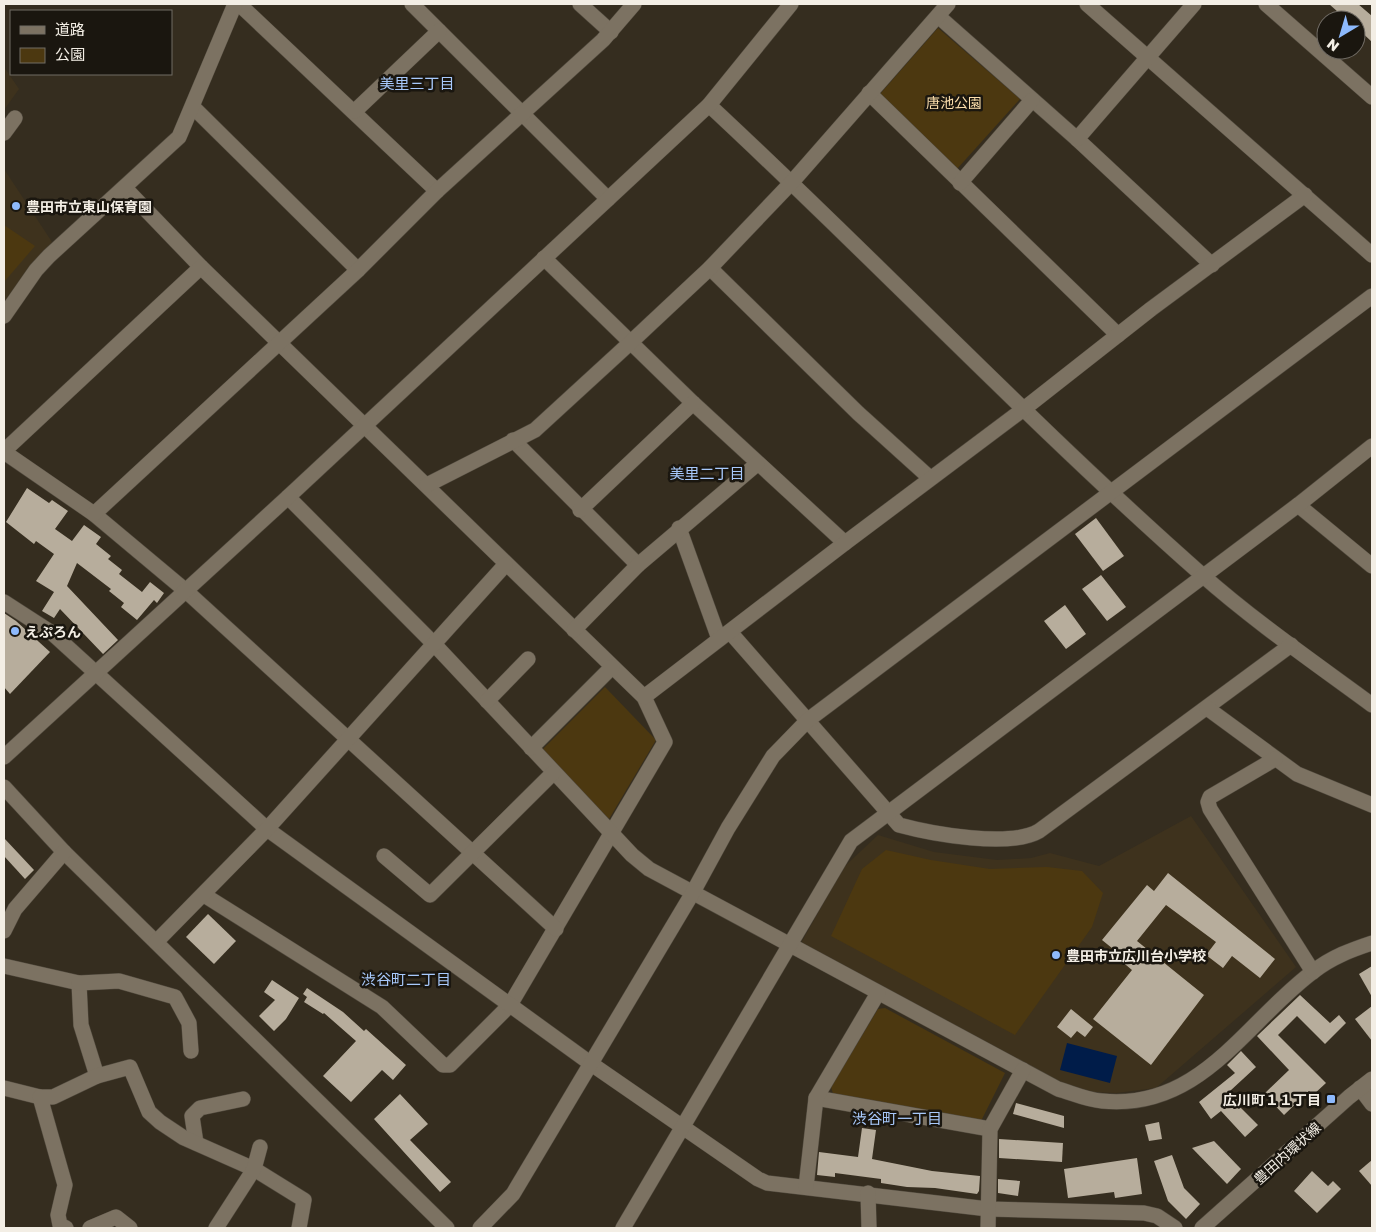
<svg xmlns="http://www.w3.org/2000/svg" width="1376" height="1232" font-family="'Golos Text','Noto Sans JP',sans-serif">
<rect width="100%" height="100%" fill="#352d1f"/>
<!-- built -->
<g fill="#3e321d">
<polygon points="4,67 19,89 4,110"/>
<polygon points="4,169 52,242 34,262 4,304"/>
<polygon points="1191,816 1296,967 1156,1088 1116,1093 1093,1092 1050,1079 801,943 844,867 878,835 934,852 997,860 1031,858 1050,853 1099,866"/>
</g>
<!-- green -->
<g fill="#4c3810">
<polygon points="938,28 1020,99 957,169 880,94"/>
<polygon points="4,225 35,246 4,282"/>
<polygon points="605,687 656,740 609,819 542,750"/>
<polygon points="886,850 931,860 990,869 1047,867 1082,871 1103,893 1092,927 1015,1035 831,936 862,869"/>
<polygon points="885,1008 1005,1073 981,1121 834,1097 831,1087 878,1009"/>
</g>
<!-- water -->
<polygon fill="#001c49" points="1067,1043 1117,1056 1110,1083 1060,1070"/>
<!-- building -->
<g fill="#b7ad9c">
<polygon points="1329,4 1358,4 1372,16 1372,42 1356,27 1356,20 1347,20"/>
<polygon points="27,488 49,503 52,500 68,511 55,529 72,541 84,525 101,537 96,544 111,556 108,559 122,570 119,574 142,592 150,582 164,593 157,603 154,600 137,620 121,607 124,603 109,591 111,589 77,563 67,586 118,640 103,654 60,609 54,618 42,611 54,592 36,581 54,554 36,541 34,544 6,522"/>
<polygon points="1096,518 1124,556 1103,571 1075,534"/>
<polygon points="1101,575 1126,607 1107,621 1082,589"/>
<polygon points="1065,605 1086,634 1066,649 1044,621"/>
<polygon points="4,613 16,621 50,652 10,694 4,687"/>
<polygon points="4,838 34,870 25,879 4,856"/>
<polygon points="1168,873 1275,959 1260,978 1232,956 1223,968 1206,955 1216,942 1166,905 1137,941 1204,995 1151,1065 1093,1019 1132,970 1120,960 1123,957 1102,940 1147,885 1154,891"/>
<polygon points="208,914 236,941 214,964 186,937"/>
<polygon points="1372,966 1372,997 1359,974"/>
<polygon points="272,980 299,998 286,1019 274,1031 259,1016 275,1000 264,992"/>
<polygon points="307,988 343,1012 364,1031 366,1029 406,1065 393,1080 382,1070 351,1102 323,1076 356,1041 324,1013 323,1014 304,1002 307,997 303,994"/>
<polygon points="1300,995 1330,1023 1339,1015 1346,1023 1325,1044 1297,1016 1278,1035 1326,1083 1313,1095 1309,1091 1284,1115 1264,1094 1289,1070 1257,1036"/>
<polygon points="1372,1006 1372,1041 1355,1019"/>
<polygon points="1071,1009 1093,1027 1085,1037 1077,1031 1071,1038 1057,1027"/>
<polygon points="1241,1051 1256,1067 1230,1091 1239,1102 1237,1104 1258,1125 1245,1137 1221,1111 1211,1119 1199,1102 1235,1073 1227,1065"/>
<polygon points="400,1094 428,1124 410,1140 451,1182 440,1192 374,1119"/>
<polygon points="1016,1103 1064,1116 1064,1128 1013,1114"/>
<polygon points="1159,1122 1162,1139 1149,1141 1145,1125"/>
<polygon points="862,1128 876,1130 872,1159 932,1171 980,1176 979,1191 977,1194 935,1188 907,1187 881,1183 881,1179 835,1173 835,1177 817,1175 819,1152 858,1157"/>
<polygon points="999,1139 1063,1143 1062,1162 999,1158"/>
<polygon points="1214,1141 1241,1169 1227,1184 1192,1148"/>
<polygon points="1172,1155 1184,1188 1200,1204 1186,1219 1168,1201 1154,1161"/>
<polygon points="1137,1158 1142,1194 1115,1198 1114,1192 1068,1198 1064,1169"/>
<polygon points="1372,1160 1372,1186 1359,1171"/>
<polygon points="1312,1171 1328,1186 1333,1181 1341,1189 1317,1213 1294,1191"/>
<polygon points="998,1179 1020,1181 1018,1196 998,1193"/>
</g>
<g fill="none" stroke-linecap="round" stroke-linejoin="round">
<!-- minor casing -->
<g stroke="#50493d" stroke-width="16">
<g id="minor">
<polyline points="239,4 437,191"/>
<polyline points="412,4 608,199"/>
<polyline points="580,4 611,32"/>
<polyline points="1087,4 1372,255"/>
<polyline points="1266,4 1372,97"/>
<polyline points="938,16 1077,139 1212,265"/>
<polyline points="869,93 1118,335"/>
<path d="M 709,105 C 875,259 1031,424 1201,574 C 1254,621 1315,663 1372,705"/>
<polyline points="193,107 358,270"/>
<polyline points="355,111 439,31"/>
<polyline points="4,133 15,118"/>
<polyline points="1077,139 1194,4"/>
<polyline points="960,183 1032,100"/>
<polyline points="125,188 201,267 644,697 665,742 510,1005 450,1065 443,1065 382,1007 204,895"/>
<polyline points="544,258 693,403 845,543"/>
<polyline points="710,268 858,413 930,478"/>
<polyline points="4,316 36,270 49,256 179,137 235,4"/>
<polyline points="513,440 638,565"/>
<polyline points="4,451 201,267"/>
<polyline points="4,452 94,514 186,591 556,929"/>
<polyline points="427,485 535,430 631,342 710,268 792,182 948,4"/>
<path d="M 288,497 L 434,644 L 632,855 L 649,869 L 1058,1089 C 1072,1093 1087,1100 1102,1101 C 1201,1111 1246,1021 1314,971 C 1332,957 1351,950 1372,943"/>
<polyline points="1298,505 1372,566"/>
<polyline points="580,510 693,403"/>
<polyline points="94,514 358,270 437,191 603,40 634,4"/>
<polyline points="679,528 719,639"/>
<polyline points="4,602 52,633 267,829 590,1063 758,1179 767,1183 988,1209 1144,1213 1157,1216 1175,1228"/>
<polyline points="574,630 638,565 757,464"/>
<path d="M 730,632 L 899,825 C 932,834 1010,848 1039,831 L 1291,645"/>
<polyline points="644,697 845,543 1025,408 1151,309 1305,195"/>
<polyline points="487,701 528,659"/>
<polyline points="1207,708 1297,774 1372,805"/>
<polyline points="531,748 612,667"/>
<polyline points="4,757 288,497 709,105 791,4"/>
<polyline points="1275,759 1210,797 1208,802 1210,809 1313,972"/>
<polyline points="4,787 64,852 447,1228"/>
<polyline points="384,856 430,895 553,773"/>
<polyline points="4,931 15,909 64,852"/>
<polyline points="156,942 267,829 505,565"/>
<polyline points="4,966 79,983 81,1025 97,1076"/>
<polyline points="79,983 119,981 175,997 189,1023 191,1051"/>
<polyline points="4,1088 40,1097"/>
<polyline points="1360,1088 1372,1104"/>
<polyline points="816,1098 990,1129"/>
<polyline points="196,1143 192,1116 200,1108 243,1099"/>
<polyline points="806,1187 816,1098 878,993"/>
<polyline points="868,1193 869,1228"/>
<polyline points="66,1228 60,1225 58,1215 65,1185 40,1097 53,1097 97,1076 130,1067 149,1112 160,1122 184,1138 254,1169 304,1200 299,1228"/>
<polyline points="90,1228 116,1217 130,1228"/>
<polyline points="216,1228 254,1169 260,1147"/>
<polyline points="480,1228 513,1194 692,894 728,828 773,756 808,720 1372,296"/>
<polyline points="623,1228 851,841 1298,505 1372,446"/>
<polyline points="988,1228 990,1129 1023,1070"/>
<polyline points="1202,1228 1349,1097 1372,1079"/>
</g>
</g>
<!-- minor -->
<use href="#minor" stroke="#7c7262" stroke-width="15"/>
</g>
<!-- markers -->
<g fill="#8db9fc" stroke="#1a160f" stroke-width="2">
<circle cx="16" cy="206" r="5"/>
<circle cx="15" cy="631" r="5"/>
<circle cx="1056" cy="955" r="5"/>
<rect x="1326" y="1094" width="10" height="10" rx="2.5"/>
</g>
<g text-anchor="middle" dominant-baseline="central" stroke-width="5" stroke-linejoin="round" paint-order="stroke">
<!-- park labels -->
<g font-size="14" fill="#fddfad" stroke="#1a160f">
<text x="954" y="102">唐池公園</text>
</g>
<!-- poi labels -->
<g font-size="14" font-weight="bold" fill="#f3eee5" stroke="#1a160f" text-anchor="start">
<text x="26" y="206">豊田市立東山保育園</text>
<text x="25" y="631">えぷろん</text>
<text x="1066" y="955">豊田市立広川台小学校</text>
<text x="1321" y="1099" text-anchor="end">広川町１１丁目</text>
</g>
<!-- street labels -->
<g font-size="14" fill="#f3eee5" stroke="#1a160f">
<text transform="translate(1287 1153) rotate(-42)">豊田内環状線</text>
</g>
<!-- neighbourhood labels -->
<g font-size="15" fill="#a8c9fc" stroke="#1a160f">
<text x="417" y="83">美里三丁目</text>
<text x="707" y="473">美里二丁目</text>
<text x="406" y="979">渋谷町二丁目</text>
<text x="897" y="1118">渋谷町一丁目</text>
</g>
</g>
<!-- border -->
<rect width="1376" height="1232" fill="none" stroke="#f3eee5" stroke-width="10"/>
<!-- legend -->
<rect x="10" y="10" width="162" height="65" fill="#1a160f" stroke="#716c65"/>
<rect x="20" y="26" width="25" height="8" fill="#7c7262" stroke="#716c65"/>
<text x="55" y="35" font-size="15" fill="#f3eee5">道路</text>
<rect x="20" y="48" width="25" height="15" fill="#4c3810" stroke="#716c65"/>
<text x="55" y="60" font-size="15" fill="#f3eee5">公園</text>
<!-- north arrow -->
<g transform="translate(1341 35) rotate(218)"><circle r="24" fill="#1a160f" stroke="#716c65"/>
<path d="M0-4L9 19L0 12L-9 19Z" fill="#8db9fc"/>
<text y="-8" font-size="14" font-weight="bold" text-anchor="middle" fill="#f3eee5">N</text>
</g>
</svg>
